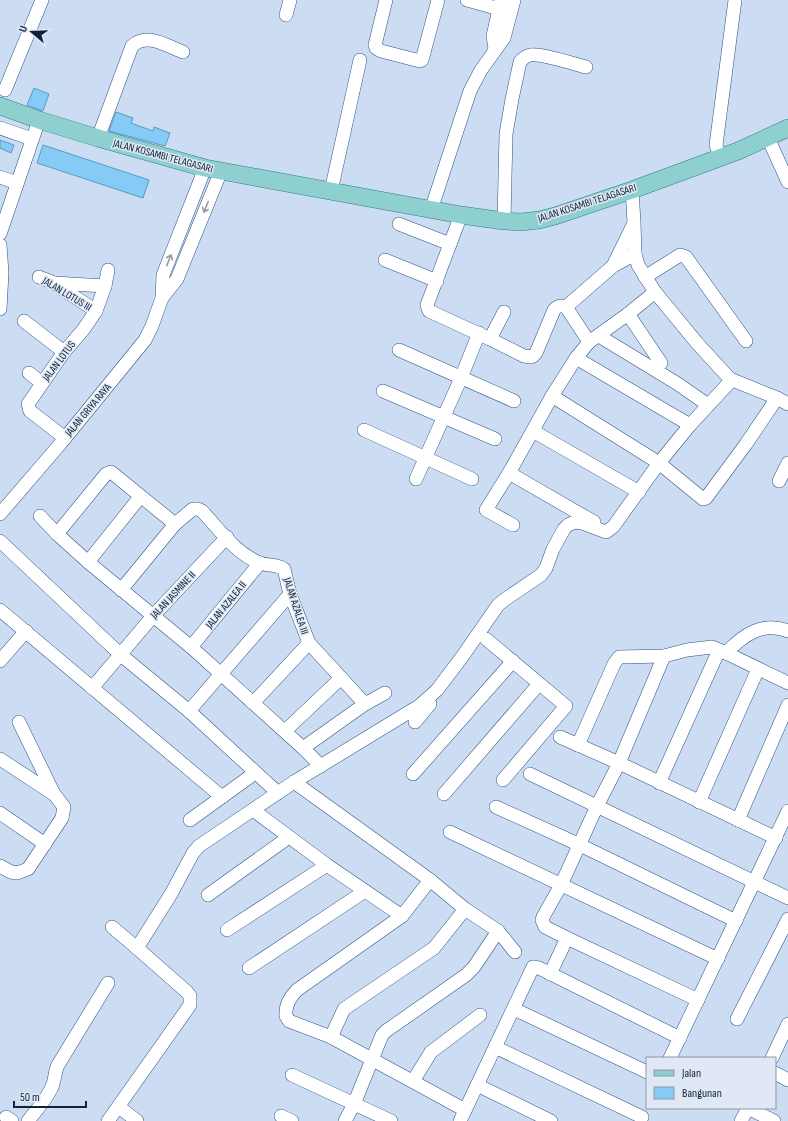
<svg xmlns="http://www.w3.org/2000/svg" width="788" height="1121" font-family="'Sofia Sans Condensed',sans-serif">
<rect width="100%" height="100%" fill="#cbdcf3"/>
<!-- building -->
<g fill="#85cbf5" stroke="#569bc4">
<polygon points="34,88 49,94 43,111 27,105"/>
<polygon points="116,112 133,118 131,123 153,131 154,127 170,133 165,146 109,131"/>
<polygon points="0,140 14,145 11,153 0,148"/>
<polygon points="43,145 149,180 143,198 37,163"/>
</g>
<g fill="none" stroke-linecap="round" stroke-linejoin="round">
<!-- minor casing -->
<g stroke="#2f5485" stroke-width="14">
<g id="minor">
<polyline points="386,0 375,45 376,48 381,51 420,61 422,60 438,0"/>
<polyline points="467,0 507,11"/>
<polyline points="286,15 290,0"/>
<polyline points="495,49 493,36 501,0"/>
<polyline points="5,90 42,0"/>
<polyline points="0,128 32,139"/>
<path d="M 98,138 L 132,46 C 147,32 167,46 183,52"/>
<polyline points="768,138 788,182"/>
<polyline points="720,157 716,145 735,0"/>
<polyline points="0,177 17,183"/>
<polyline points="331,191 360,60"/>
<polyline points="431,210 470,91 481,70 504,38 514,0"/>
<path d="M 461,215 L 427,305 L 429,311 L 490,339 L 524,356 L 531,357 L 533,356 L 536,353 L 554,310 C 558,305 561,305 566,307 L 589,342"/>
<path d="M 504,221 L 506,134 L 512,99 L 520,62 C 523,58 525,56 530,55 C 541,53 574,64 586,67"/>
<polyline points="399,224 450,244"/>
<polyline points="0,234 39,120"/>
<polyline points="0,245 2,273 0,309"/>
<polyline points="385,260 437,281"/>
<polyline points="613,266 633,225"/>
<polyline points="39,277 52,282 96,311"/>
<polyline points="645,277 680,255 686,257 746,341"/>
<polyline points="54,283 105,286"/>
<polyline points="162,298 177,279 221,171"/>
<polyline points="566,307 613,266 635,254"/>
<polyline points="628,314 661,363"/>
<polyline points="24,321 64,352"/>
<polyline points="599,336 678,384 708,405"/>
<polyline points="490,339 504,312"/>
<polyline points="399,350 514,401"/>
<polyline points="576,358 690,425"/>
<polyline points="29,373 42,383"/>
<polyline points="730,379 777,398 788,404"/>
<polyline points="383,391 495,439"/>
<polyline points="552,396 659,463 703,499 706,498 746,444 777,398"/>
<polyline points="364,430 472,479"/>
<polyline points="533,431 639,492"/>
<polyline points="65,438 30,411 28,404 64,352 83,330 96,311 105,286 108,270"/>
<polyline points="509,473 594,522"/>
<polyline points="416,479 461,378 479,333"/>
<polyline points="779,481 788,463"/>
<polyline points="0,514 61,443 145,340 152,326 162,298 163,275 205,168"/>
<polyline points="40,516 57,534 88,562 191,647 303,748 321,766"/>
<polyline points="513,525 486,510 509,473 552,396 576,358 589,342 628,314 655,292"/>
<polyline points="57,534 106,474 111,472 175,524"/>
<polyline points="0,541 121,655 189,711 278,793"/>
<polyline points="88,562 140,497"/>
<path d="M 121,590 L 175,524 L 193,509 L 198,509 L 202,511 C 219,529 236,554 260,563 C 268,566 277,564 284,569 L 290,594 L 309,643 L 365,704"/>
<polyline points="0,610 222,797"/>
<polyline points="486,639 566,706 503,780"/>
<polyline points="191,647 260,563"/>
<polyline points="726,653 788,683"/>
<polyline points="664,656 619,763 597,806 561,885 543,917 542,920 545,927 567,938 698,1000"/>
<polyline points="0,661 26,631"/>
<polyline points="92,688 153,616 227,537"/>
<polyline points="253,703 309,643"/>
<polyline points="189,711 290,594"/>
<polyline points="19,722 54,794"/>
<polyline points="415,722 430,704"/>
<polyline points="285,731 341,678"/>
<polyline points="560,737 619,763 776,838"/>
<path d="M 578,745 L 614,664 L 619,657 L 664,656 L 687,650 L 712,647 L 726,653 C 743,635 763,621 788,631"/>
<polyline points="303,748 365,704 385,693"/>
<polyline points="0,759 55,795 64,807 62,818 28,869 17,873 11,872 0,866"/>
<polyline points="413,774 513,661"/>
<polyline points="530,774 788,898"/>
<polyline points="294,782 430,880 465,909 498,931 515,952"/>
<polyline points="659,783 719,650"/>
<polyline points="444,794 539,684"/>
<polyline points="699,802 758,669"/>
<polyline points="496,807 580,845 736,921"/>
<polyline points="253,810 327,865 402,916"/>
<polyline points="0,813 45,844"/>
<polyline points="190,820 255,773"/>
<polyline points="738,820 788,705"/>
<polyline points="450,832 718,959"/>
<path d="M 430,880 L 402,916 L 297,990 C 290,997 285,1006 286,1016 L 289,1021 L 331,1037 L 465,1110"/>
<polyline points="208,895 289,837"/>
<polyline points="112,927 137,948"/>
<polyline points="227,930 327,865"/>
<polyline points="249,968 365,891"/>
<polyline points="550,974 567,938"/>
<polyline points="514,1009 647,1072"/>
<polyline points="737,1019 788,919"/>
<polyline points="331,1037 344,1009 434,948 465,909"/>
<polyline points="495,1047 642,1117"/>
<polyline points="670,1058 788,811"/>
<polyline points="772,1058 788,1024"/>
<polyline points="775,1073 788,1080"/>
<polyline points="292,1075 391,1121"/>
<polyline points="413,1081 431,1052 480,1015"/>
<polyline points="477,1085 551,1121"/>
<polyline points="119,1107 137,1121"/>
<polyline points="748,1108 774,1121"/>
<polyline points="281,1116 292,1121"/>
<polyline points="6,1117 12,1121"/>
<path d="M 28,1121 C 36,1110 49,1097 53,1084 C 55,1078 55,1071 58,1065 L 108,983"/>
<polyline points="108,1121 190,1005 190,996 187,992 137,948 171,894 193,853 199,846 294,782 419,706 437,690 462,657 498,605 507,598 541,575 546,568 553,549 564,529 568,525 575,522 582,523 606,532 613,527 659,463 690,425 728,384 730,379 697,343 655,292 638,265 635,254 634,222 632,190"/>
<polyline points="345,1121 354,1104 382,1035 386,1031 466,975 474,967 498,931"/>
<polyline points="460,1121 533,967 539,968 680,1038"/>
<polyline points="741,1121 748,1108"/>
</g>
</g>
<!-- major casing -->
<g stroke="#317d86" stroke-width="18">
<polyline id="major" points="0,106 39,120 98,138 205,168 461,215 504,221 521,222 539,220 555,216 632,190 738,151 788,128"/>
</g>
<!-- minor -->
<use href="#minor" stroke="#fff" stroke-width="13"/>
<!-- major -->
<use href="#major" stroke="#8ecfd0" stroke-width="17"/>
</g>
<!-- one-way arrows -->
<defs><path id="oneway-shaft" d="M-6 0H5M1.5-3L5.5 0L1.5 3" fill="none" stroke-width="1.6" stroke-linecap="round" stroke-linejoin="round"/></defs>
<g stroke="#949ba5">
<use href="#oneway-shaft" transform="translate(206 207) rotate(112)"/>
<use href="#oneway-shaft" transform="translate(169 260) rotate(-69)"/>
</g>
<g text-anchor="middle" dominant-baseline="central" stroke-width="3" stroke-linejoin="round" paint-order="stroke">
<!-- street labels -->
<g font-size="11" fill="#112137" stroke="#dfe8f4">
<text transform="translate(163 156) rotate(15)">JALAN KOSAMBI TELAGASARI</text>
<text transform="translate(587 203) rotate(-18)">JALAN KOSAMBI TELAGASARI</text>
<text transform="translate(67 294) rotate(31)">JALAN LOTUS III</text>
<text transform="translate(59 361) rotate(-53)">JALAN LOTUS</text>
<text transform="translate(88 410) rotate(-50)">JALAN GRIYA RAYA</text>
<text transform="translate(173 595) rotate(-47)">JALAN JASMINE II</text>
<text transform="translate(226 605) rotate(-51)">JALAN AZALEA II</text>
<text transform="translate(296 606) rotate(72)">JALAN AZALEA III</text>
</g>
</g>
<!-- legend -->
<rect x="646" y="1057" width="130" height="52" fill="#dfe8f4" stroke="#8d98a8"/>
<rect x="654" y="1070" width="20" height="6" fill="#8ecfd0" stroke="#8d98a8"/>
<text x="682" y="1077" font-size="12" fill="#112137">Jalan</text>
<rect x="654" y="1087" width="20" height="12" fill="#85cbf5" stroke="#8d98a8"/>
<text x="682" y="1097" font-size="12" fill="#112137">Bangunan</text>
<!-- north arrow -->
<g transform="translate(32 32) rotate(289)" stroke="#dfe8f4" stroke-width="3" paint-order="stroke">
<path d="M0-3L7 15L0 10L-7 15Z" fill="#112137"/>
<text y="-6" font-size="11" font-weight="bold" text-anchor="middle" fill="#112137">U</text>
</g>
<!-- scale -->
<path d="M14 1101v6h72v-6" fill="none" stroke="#112137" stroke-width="2"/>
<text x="20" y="1101" font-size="12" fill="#112137" stroke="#dfe8f4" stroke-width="3" paint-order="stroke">50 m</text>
</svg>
